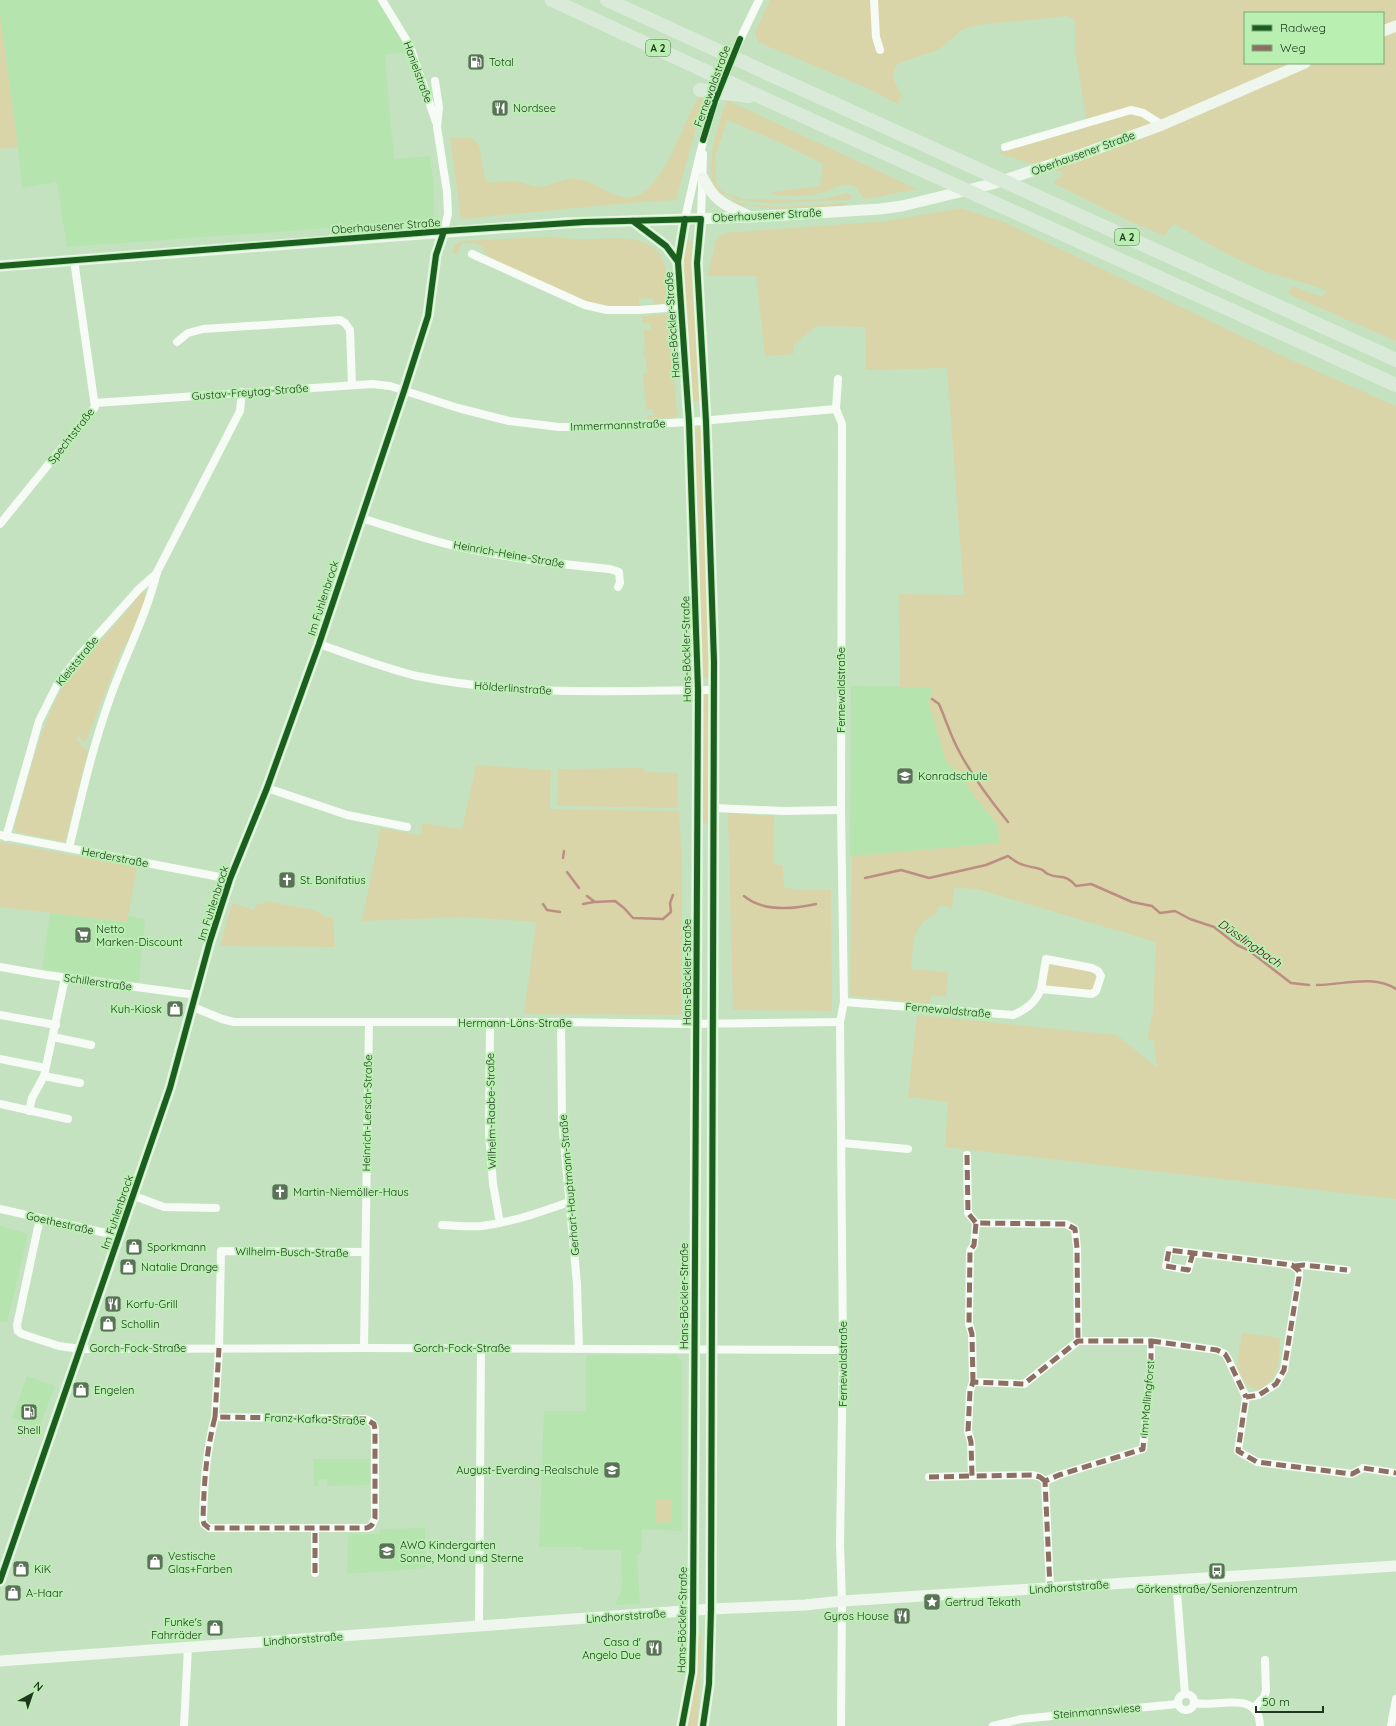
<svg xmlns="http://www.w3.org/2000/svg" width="1396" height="1726" font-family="Quicksand,sans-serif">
<rect width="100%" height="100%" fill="#c4e2c0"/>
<!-- built -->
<g fill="#b5e4af">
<polygon points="0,0 378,0 398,33 409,55 401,53 385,55 394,159 430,156 433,180 434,217 427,221 67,247 57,182 22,188 18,147 0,15"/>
<polygon points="851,686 932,687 931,696 946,761 965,782 975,797 998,826 999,843 852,856 850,855"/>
<polygon points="50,913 126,922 128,916 145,919 139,982 42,969"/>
<polygon points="0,1226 28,1234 7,1323 0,1321"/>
<polygon points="586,1355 675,1355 680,1359 682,1364 682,1531 642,1529 641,1552 637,1555 640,1604 615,1605 622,1588 621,1550 583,1550 583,1547 539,1547 544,1411 586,1411"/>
<polygon points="27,1376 55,1386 39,1428 12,1418"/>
<polygon points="313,1459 370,1459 370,1485 327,1486 327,1479 318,1479 318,1487 314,1487"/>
<polygon points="425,1528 426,1568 347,1574 348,1534 380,1534 380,1529"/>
</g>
<!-- green -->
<g fill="#d9d5a8" fill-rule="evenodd">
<path d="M 770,0 L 1396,0 L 1396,341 L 1288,294 L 1292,286 L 1323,297 L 1326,291 C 1305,282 1283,278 1262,270 C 1232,258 1203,241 1175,224 L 1169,229 L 1165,236 L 1127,220 L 1053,183 L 1064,173 L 997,153 L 1088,127 L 1075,51 L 1075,23 L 1073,19 L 1067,16 L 979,25 L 963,29 L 938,50 L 904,61 L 897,65 L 894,71 L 893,78 L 901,95 L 898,104 L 867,88 L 758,42 L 755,32 ZM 1245,13 L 1383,13 L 1383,63 L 1245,63 Z"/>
<polygon points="0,15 18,147 0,149"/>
<path d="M 700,94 L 704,94 L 704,99 L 676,200 L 628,203 L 461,219 L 450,138 L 472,138 L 479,145 L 485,179 L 492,183 C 501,181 510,181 519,182 C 525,183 531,186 537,187 C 549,187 568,176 579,179 C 606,185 627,215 653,183 C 675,157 683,123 700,94 Z"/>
<path d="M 727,100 L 917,189 L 867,199 L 863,198 L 855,186 C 841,181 830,192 816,194 C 803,197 785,196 772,194 L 771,192 L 820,186 L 823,164 L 781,143 L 727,120 L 715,157 L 716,183 L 722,191 L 743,199 L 795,200 L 824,199 L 846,193 L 849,193 L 852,197 L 851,200 L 771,203 L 737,200 L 725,194 L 719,193 C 699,179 720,118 727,100 Z"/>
<path d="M 725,198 C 757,212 813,205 848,203 L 844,206 L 779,209 L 732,204 Z"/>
<path d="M 961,208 L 1004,222 L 1285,357 L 1396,406 L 1396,1199 L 945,1147 L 948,1102 L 908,1097 L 917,1015 L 1117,1035 L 1157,1068 L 1154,1041 L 1147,1039 L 1153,1011 L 1156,942 L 977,889 L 954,888 L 952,909 L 943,905 L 937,908 L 936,914 C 911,924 914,945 911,969 L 948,972 L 946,997 L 931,995 L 930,1004 L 852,996 L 850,994 L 852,856 L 999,843 L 998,826 L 975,797 L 965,782 L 946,761 L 928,701 L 931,696 L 932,688 L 900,687 L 899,594 L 964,595 L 947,368 L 866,370 L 865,327 L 816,326 L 793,346 L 794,354 L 765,356 L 756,276 L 707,276 L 717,238 L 724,233 L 887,221 Z"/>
<path d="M 548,237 C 558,237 568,239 579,239 C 605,240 650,230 663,260 C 668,273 667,290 668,303 L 654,305 L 653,298 L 639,299 L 639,307 L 611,306 L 581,300 L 488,258 L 489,256 L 484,252 L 483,247 L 479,246 L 475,243 L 462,244 L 457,254 L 452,254 L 454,245 L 462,241 Z"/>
<polygon points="686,240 692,241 694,281 702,401 691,401 683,264"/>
<polygon points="664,314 669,317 677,415 676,417 647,419 647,416 654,415 653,409 646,410 643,373 647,373 646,356 643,356 643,351 645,351 644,330 651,329 650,323 643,323 642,316"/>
<polygon points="697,426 702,428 711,678 700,678 694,427"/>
<path d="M 141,592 L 145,593 L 148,596 L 130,639 L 124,645 C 111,678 98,710 85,744 L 79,736 L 76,738 L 88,752 L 65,842 L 16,832 L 14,828 C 28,778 39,730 64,684 L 62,682 L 70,671 L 76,669 L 134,603 L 136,598 Z"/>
<polygon points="705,694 710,695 711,824 700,823 703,695"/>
<polygon points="476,765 551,770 550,809 679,811 682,863 682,1015 524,1014 536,922 462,917 362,921 381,828 418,835 422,833 422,823 462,829"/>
<polygon points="644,768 644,772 678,773 677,808 557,806 558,769"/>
<polygon points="728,813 774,816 773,863 783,866 784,888 805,890 831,890 832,1011 733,1010"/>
<polygon points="0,842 137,867 127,922 0,907"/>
<polygon points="264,901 315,910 326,917 333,918 335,947 220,946 232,903 254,910 257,903 263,905"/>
<polygon points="1055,964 1091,971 1096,978 1094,989 1090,991 1045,985 1047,967"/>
<path d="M 1242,1333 L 1280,1338 C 1278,1363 1282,1372 1261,1390 C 1250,1390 1239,1377 1238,1368 C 1236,1359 1241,1342 1242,1333 Z"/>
<polygon points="655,1499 672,1499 672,1522 656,1523"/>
<polygon points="702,1635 698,1718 697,1726 686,1726 696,1636"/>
</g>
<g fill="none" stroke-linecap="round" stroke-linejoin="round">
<!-- stream -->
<g stroke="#bc8e83" stroke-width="2.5">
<path d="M 932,699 L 939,704 C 946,720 951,737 960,753 C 973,777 990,800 1008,822"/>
<polyline points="563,858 564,851"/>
<polyline points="567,872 579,888"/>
<path d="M 865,878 L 901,870 L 929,878 L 986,865 L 1008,856 C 1022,867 1025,865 1040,869 C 1043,869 1045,873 1048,874 C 1060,880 1064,872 1076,886 L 1091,884 L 1132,902 L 1152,906 L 1160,913 L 1175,911 L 1190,919 L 1214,927 L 1237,945 L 1248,950 L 1291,983 L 1309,985"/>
<polyline points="587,896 595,902 615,901 624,908 633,918 663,919 671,912 670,903 673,895"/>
<path d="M 744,896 C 763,912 794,909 816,904"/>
<polyline points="543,904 547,910 560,912"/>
<polyline points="583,904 594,902"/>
<path d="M 1317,985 C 1342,985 1374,974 1396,989"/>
</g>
<!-- street -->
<g stroke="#f6fbf6" stroke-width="8">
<polyline points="382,0 410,46 436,122"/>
<polyline points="874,0 876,37 880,50"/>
<polyline points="435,81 439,107 437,127 447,192 448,214 444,231"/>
<polyline points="1005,147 1131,110 1143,113 1162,125"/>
<path d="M 685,219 C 694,179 702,139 715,101 C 727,66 743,33 759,0"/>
<polyline points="701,219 703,154"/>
<polyline points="472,254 585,305 607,310 639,310 680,307"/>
<polyline points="177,342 188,333 203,329 340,320 345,323 350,330 352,385"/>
<polyline points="838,379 836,409 842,424 841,810 844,1002 840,1022 843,1350 840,1544 842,1601 841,1726"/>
<polyline points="95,403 372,384 390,386 458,408 509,421 559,427 597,427 689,422 836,409"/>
<path d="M 361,518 C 400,530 439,544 479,551 C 522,560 566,565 610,569 L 619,572 L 620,583 L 618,587"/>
<polyline points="0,524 95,407 74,260"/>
<path d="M 319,644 C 351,655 384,668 417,676 C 514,696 615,691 714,690"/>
<polyline points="267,788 347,815 407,827"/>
<polyline points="714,808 783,811 841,810"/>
<polyline points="0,835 230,879"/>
<polyline points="6,837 39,721 58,683 80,655 139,589 157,573"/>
<path d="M 69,848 C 81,798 92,749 109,701 C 124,657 146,617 157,572 L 240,411 L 242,392"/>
<polyline points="0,967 46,975 196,995"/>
<path d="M 844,1002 L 1013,1015 C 1027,1009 1035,1003 1041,989 L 1092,994 L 1096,991 L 1101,976 L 1098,971 L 1092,968 L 1046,959 L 1041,989"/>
<polyline points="193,1007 222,1019 234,1022 561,1022 687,1024 840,1022"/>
<polyline points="0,1015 56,1025"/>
<polyline points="561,1022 562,1120 577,1284 579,1349"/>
<polyline points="490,1023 489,1135 493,1184 500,1223"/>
<polyline points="53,1037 91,1045"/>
<polyline points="0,1059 45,1068"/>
<polyline points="44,1076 80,1083"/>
<polyline points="0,1104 68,1119"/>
<polyline points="29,1111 32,1098 44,1076 65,978"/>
<polyline points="842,1143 908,1149"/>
<polyline points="967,1155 968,1213 976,1223"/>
<polyline points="134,1196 164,1207 216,1208"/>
<polyline points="0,1209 119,1236"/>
<polyline points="40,1218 17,1325 18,1331 22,1334 59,1346 81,1349 364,1348 843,1350"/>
<path d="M 442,1225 C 455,1226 469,1227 482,1226 C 513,1222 541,1212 569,1202"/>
<polyline points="1193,1253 1188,1270 1166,1266 1169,1250 1292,1265 1299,1271 1299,1277 1284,1370 1276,1384 1259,1395 1246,1397 1238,1451 1257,1462 1352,1474 1363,1468 1396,1473"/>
<polyline points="1295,1266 1304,1265 1347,1270"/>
<polyline points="1151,1341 1217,1350 1225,1354 1228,1359 1246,1397"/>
<polyline points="364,1348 369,1022"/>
<polyline points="973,1382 972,1334 969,1324 970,1251 974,1245 976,1223 1066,1224 1075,1229 1077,1248 1078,1341"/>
<path d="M 215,1417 C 206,1453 204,1482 203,1520 L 204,1524 L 209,1528 L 366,1528 L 371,1527 L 375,1518 L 375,1429 C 374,1423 371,1421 365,1419 L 215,1417 L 219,1348 L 221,1251 L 364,1252"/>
<polyline points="929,1477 972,1476"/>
<polyline points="1045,1481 1040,1477 1033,1475 972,1476 971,1442 968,1431 970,1391 973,1382 1024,1384 1078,1341 1151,1341 1151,1360 1143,1449 1059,1475 1045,1481 1050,1588"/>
<polyline points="315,1573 315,1529"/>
<polyline points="1176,1580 1185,1694"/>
<polyline points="479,1626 481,1348"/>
<circle cx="1186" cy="1702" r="8"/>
<path d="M 1194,1703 C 1217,1708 1259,1689 1260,1726"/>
<polyline points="1254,1708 1264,1697 1266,1691 1265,1660"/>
<polyline points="184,1726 188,1647"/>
<polyline points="993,1726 1021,1719 1178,1704"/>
<polyline points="1391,1726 1396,1699"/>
</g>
<!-- secondary -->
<g stroke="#eef6ed" stroke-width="11">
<polyline points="1383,31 1396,26"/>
<path d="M 703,178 C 715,202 725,205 749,216"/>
<polyline points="701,219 697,263 706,421 714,662 711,1609 709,1684 703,1726"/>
<polyline points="633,221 666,246 678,262"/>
<polyline points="0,266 566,223 752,217 880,209 902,206 992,184 1077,156 1162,125 1305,63"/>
<polyline points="0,1581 170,1088 210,941 230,879 267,788 319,644 404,391 428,316 436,255 444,231"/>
<polyline points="0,1661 711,1609 805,1605 842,1601 1396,1566"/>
<polyline points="682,1726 692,1672 693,1632 698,690 689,422 678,262 685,219"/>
</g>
<!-- highway -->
<g stroke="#daead9" stroke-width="14">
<polyline points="552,0 763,98 1396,385"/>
<polyline points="607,0 1396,360"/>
<polyline points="700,90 749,96"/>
</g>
<!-- quiet -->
<g stroke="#8d6e63" stroke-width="5" stroke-dasharray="10 5" stroke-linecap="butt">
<polyline points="967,1155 968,1213 976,1223"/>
<polyline points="1193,1253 1188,1270 1166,1266 1169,1250 1292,1265 1299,1271 1299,1277 1284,1370 1276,1384 1259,1395 1246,1397 1238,1451 1257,1462 1352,1474 1363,1468 1396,1473"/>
<polyline points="1295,1266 1304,1265 1347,1270"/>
<polyline points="1151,1341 1217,1350 1225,1354 1228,1359 1246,1397"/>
<polyline points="973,1382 972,1334 969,1324 970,1251 974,1245 976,1223 1066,1224 1075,1229 1077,1248 1078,1341"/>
<path d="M 215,1417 C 206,1453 204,1482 203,1520 L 204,1524 L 209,1528 L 366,1528 C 372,1527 373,1524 375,1518 L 375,1429 L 374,1424 L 365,1419 L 215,1417 L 219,1348"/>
<polyline points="929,1477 972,1476"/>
<polyline points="1045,1481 1040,1477 1033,1475 972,1476 971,1442 968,1431 970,1391 973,1382 1024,1384 1078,1341 1151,1341 1151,1360 1143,1449 1059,1475 1045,1481 1050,1588"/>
<polyline points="315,1573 315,1529"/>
</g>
<!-- cycleway casing -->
<g stroke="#b9f0b2" stroke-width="8">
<g id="cycleway">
<polyline points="703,140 715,101 740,39"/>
<polyline points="633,221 666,246 678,262"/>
<polyline points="0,266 444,231 585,222 701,219 697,263 706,421 714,662 711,1609 709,1684 703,1726"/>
<polyline points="0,1581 170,1088 210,941 230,879 267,788 319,644 404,391 428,316 436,255 444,231"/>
<polyline points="682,1726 692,1672 693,1632 698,690 689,422 678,262 685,219"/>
</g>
</g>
<!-- cycleway -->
<use href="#cycleway" stroke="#1b5e20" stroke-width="6"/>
</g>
<!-- icons -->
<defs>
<g id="fuel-square" transform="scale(0.9)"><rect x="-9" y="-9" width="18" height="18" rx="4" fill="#5a7257" stroke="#b9f0b2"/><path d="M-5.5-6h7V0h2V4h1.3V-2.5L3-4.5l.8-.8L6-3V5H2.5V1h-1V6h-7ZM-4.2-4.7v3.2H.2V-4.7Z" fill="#fff"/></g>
<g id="restaurant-square" transform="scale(0.9)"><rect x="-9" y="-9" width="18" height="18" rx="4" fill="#5a7257" stroke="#b9f0b2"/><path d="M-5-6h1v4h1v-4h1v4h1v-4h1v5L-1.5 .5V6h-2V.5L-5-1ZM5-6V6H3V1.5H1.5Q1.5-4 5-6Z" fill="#fff"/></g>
<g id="school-square" transform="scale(0.9)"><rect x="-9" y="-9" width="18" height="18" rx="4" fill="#5a7257" stroke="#b9f0b2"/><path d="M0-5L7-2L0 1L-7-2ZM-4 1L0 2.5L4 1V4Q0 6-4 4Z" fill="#fff"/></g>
<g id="church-square" transform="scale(0.9)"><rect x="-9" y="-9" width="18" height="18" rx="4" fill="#5a7257" stroke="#b9f0b2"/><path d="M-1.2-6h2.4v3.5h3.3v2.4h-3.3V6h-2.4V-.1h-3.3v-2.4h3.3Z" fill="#fff"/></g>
<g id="supermarket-square" transform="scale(0.9)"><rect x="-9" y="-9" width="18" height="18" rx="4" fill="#5a7257" stroke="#b9f0b2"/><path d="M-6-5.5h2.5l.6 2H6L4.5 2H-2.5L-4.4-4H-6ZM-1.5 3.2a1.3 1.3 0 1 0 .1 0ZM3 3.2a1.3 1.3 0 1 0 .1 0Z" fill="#fff"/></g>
<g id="shop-square" transform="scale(0.9)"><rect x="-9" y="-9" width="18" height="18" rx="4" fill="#5a7257" stroke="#b9f0b2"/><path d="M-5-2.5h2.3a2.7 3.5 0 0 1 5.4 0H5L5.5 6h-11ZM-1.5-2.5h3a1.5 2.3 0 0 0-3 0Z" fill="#fff"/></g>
<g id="bus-square" transform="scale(0.9)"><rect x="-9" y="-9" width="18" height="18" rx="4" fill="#5a7257" stroke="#b9f0b2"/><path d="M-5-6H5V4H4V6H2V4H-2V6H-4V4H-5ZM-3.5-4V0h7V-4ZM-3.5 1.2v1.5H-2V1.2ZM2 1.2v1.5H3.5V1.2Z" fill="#fff"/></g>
<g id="sight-square" transform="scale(0.9)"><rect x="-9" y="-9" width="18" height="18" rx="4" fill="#5a7257" stroke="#b9f0b2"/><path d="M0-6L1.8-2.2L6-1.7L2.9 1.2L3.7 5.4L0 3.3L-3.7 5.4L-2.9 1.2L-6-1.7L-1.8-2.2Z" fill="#fff"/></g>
</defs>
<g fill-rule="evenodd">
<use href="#fuel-square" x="476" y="62"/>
<use href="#restaurant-square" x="500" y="108"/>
<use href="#school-square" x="905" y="776"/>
<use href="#church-square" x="287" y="880"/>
<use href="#supermarket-square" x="83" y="935"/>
<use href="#shop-square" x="175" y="1009"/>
<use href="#church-square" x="280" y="1192"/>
<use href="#shop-square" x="134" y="1247"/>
<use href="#shop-square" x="128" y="1267"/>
<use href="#restaurant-square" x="113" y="1304"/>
<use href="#shop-square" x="108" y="1324"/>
<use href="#shop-square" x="81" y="1390"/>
<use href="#fuel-square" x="29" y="1412"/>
<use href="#school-square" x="612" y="1470"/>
<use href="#school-square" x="387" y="1551"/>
<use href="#shop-square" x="155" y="1562"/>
<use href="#shop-square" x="21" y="1569"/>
<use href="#bus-square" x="1217" y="1571"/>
<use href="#shop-square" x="13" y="1593"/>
<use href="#sight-square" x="932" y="1602"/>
<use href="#restaurant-square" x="902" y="1616"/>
<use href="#shop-square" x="215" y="1628"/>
<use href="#restaurant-square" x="654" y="1648"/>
</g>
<g text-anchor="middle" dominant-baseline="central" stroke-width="4" stroke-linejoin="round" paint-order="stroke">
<!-- shield labels -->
<g fill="#b9f0b2" stroke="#4f6e4a" stroke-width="1">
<rect x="646" y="40" width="24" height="16" rx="3"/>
<rect x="1115" y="229" width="24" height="16" rx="3"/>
</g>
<g font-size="10" font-weight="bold" fill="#21361e">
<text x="658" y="48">A 2</text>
<text x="1127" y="237">A 2</text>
</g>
<!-- poi labels -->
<g font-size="11" fill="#21361e" stroke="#b9f0b2" text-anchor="start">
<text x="489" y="62">Total</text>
<text x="513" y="108">Nordsee</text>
<text x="918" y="776">Konradschule</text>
<text x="300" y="880">St. Bonifatius</text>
<text x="96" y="929">Netto<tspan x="96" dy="13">Marken-Discount</tspan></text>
<text x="162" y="1009" text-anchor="end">Kuh-Kiosk</text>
<text x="293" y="1192">Martin-Niemöller-Haus</text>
<text x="147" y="1247">Sporkmann</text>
<text x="141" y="1267">Natalie Drange</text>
<text x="126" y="1304">Korfu-Grill</text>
<text x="121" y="1324">Schollin</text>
<text x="94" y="1390">Engelen</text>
<text x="29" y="1430" text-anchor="middle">Shell</text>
<text x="599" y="1470" text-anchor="end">August-Everding-Realschule</text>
<text x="400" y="1545">AWO Kindergarten<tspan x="400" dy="13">Sonne, Mond und Sterne</tspan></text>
<text x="168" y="1556">Vestische<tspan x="168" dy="13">Glas+Farben</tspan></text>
<text x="34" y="1569">KiK</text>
<text x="1217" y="1589" text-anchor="middle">Görkenstraße/Seniorenzentrum</text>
<text x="26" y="1593">A-Haar</text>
<text x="945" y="1602">Gertrud Tekath</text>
<text x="889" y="1616" text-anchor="end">Gyros House</text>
<text x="202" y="1622" text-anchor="end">Funke's<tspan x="202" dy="13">Fahrräder</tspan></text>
<text x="641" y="1642" text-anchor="end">Casa d'<tspan x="641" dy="13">Angelo Due</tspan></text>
</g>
<!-- street labels -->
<g font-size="11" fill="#21361e" stroke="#b9f0b2">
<text transform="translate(418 72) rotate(70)">Hanielstraße</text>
<text transform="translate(712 86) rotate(-70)">Fernewaldstraße</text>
<text transform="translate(1083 153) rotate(-20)">Oberhausener Straße</text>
<text transform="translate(767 215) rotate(-3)">Oberhausener Straße</text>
<text transform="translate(386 226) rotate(-4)">Oberhausener Straße</text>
<text transform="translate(672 325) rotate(-94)">Hans-Böckler-Straße</text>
<text transform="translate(250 392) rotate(-4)">Gustav-Freytag-Straße</text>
<text transform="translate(618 425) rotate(-2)">Immermannstraße</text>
<text transform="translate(71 436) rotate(-52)">Spechtstraße</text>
<text transform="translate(509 554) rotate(10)">Heinrich-Heine-Straße</text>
<text transform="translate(323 598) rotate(-72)">Im Fuhlenbrock</text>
<text transform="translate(686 649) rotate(-91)">Hans-Böckler-Straße</text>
<text transform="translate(77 661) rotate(-51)">Kleiststraße</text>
<text transform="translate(513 688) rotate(4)">Hölderlinstraße</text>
<text transform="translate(841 690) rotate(-90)">Fernewaldstraße</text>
<text transform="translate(115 857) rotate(11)">Herderstraße</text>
<text transform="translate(213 903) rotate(-72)">Im Fuhlenbrock</text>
<text transform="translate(687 972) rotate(-90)">Hans-Böckler-Straße</text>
<text transform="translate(98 982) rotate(8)">Schillerstraße</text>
<text transform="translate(948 1010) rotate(5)">Fernewaldstraße</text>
<text x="515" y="1023">Hermann-Löns-Straße</text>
<text transform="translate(491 1111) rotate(-91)">Wilhelm-Raabe-Straße</text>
<text transform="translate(367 1113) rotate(-89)">Heinrich-Lersch-Straße</text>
<text transform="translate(569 1185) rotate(-95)">Gerhart-Hauptmann-Straße</text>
<text transform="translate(117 1212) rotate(-71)">Im Fuhlenbrock</text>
<text transform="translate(60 1223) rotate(13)">Goethestraße</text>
<text transform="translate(292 1252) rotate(1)">Wilhelm-Busch-Straße</text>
<text transform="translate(684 1296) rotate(-90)">Hans-Böckler-Straße</text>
<text x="138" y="1348">Gorch-Fock-Straße</text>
<text x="462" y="1348">Gorch-Fock-Straße</text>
<text transform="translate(843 1364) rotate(-90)">Fernewaldstraße</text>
<text transform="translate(1147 1398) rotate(-85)">Im Mallingforst</text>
<text transform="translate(315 1419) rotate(2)">Franz-Kafka-Straße</text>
<text transform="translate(1069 1587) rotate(-4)">Lindhorststraße</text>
<text transform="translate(626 1616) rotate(-4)">Lindhorststraße</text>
<text transform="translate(682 1620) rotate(-89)">Hans-Böckler-Straße</text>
<text transform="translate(303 1639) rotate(-4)">Lindhorststraße</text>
<text transform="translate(1097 1711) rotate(-5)">Steinmannswiese</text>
</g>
<!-- water labels -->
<g font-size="12" font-style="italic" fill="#520710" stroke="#b9f0b2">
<text transform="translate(1250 943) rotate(35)">Düsslingbach</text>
</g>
</g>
<!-- legend -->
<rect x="1244" y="12" width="140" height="52" fill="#b9f0b2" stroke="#7ca677"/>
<rect x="1252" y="25" width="20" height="6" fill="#1b5e20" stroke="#7ca677"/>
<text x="1280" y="32" font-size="12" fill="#21361e">Radweg</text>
<rect x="1252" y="45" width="20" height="6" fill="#8d6e63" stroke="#7ca677"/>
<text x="1280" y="52" font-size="12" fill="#21361e">Weg</text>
<!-- north arrow -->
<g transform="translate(32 1694) rotate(40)" stroke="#b9f0b2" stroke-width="3" paint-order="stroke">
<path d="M0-3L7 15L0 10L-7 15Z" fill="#21361e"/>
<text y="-6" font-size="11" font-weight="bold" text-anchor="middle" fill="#21361e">N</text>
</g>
<!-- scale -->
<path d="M1256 1706v6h67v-6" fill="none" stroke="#21361e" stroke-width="2"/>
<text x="1262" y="1706" font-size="12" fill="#21361e" stroke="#b9f0b2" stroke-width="3" paint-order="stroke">50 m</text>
</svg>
